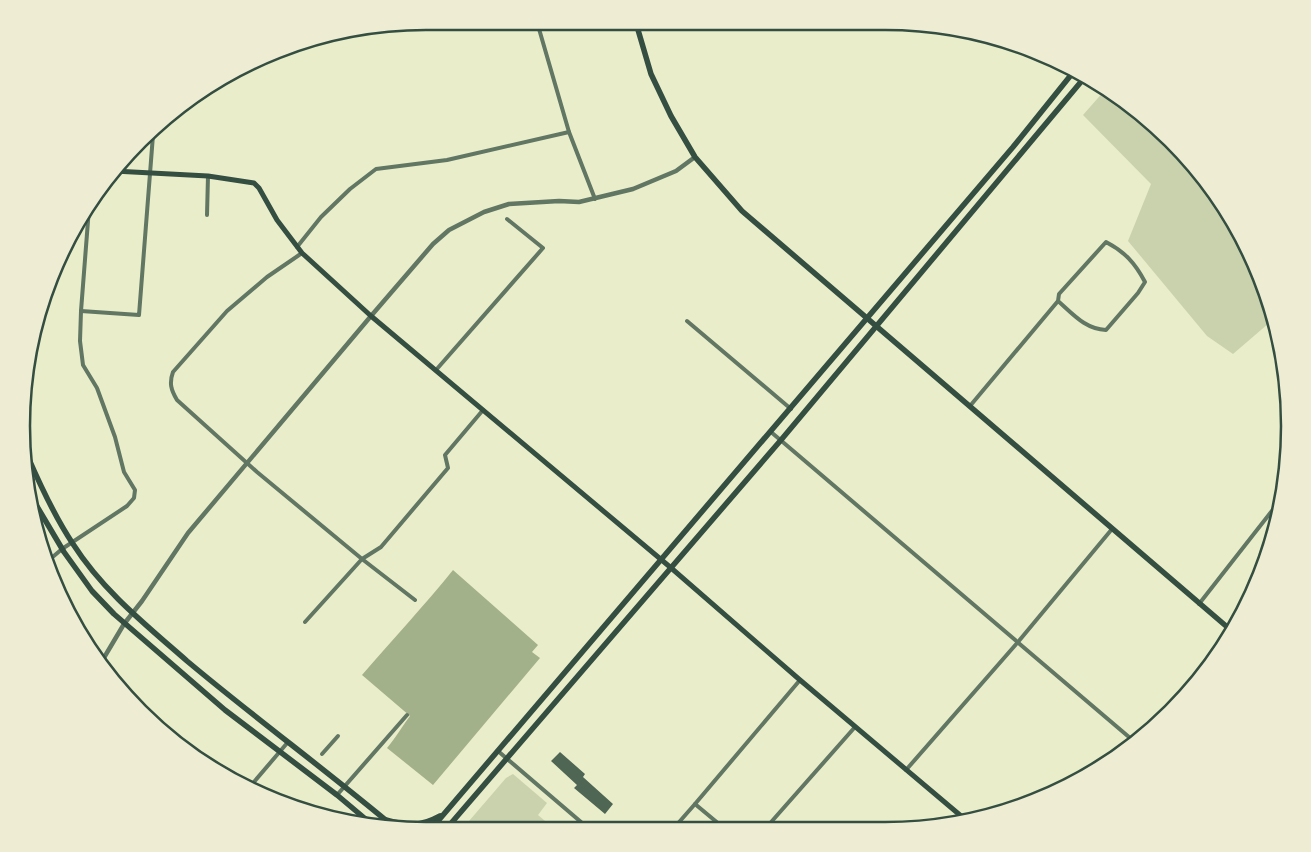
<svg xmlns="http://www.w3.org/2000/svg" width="1311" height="852" font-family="'Titillium Web',sans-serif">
<rect width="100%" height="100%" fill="#e9edc9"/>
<!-- green -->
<g fill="#cad2ad">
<polygon points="1105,90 1152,122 1206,180 1248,247 1275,318 1233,354 1207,336 1128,241 1151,184 1083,115"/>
<polygon points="513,774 547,803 538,815 551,826 549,828 463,828 506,778"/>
</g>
<!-- water -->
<path fill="#a3b18a" d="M 453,570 L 538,645 L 532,652 L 540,658 L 433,785 L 387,748 C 396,737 402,727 410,716 L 362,675 C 392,640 424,606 453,570 Z"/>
<!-- building -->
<polygon fill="#4f6655" points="560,752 585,774 583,777 613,804 605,814 574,788 577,785 551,761"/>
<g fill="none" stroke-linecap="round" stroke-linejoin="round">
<!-- minor -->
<g stroke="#617663" stroke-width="4">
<polyline points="537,22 569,132 595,199"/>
<polyline points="207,215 208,176"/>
<polyline points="297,247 321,217 350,189 376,169 447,160 569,132"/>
<path d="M 302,253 L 267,277 L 227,311 L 173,372 C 169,383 171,390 177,400 L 257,472 L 362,559 L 415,600"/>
<polyline points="81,311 139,315 153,135"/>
<polyline points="687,321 791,409"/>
<polyline points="436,370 543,248 507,219"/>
<path d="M 970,406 L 1058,301 L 1059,294 L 1106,242 C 1125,252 1135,263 1145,282 L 1138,293 L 1106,330 C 1085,329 1073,314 1058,301"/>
<polyline points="771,432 1136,743"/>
<polyline points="48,561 62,549 127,506 134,498 135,490 124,472 115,437 97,388 83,365 80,341 81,311 89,208"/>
<polyline points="1199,604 1282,498"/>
<polyline points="305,622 362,559 381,547 448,468 445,455 483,410"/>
<polyline points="498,751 588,828"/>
<polyline points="322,754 338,736"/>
<polyline points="906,770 1018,642 1112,529"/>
<polyline points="248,789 288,742"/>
<polyline points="337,795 407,715"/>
<polyline points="695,804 800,680"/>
<polyline points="673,829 695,804 725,829"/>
<polyline points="765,829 855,727"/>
</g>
<!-- tertiary -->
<polyline stroke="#617663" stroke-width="4.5" points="102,661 124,624 142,601 188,533 371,316 433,244 449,230 484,212 509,204 559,201 579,202 633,189 676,171 695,157"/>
<!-- secondary -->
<polyline stroke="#344e41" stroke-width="5" points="114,171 208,176 254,183 259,188 277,220 302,253 371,316 670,567 800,680 967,821"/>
<!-- primary -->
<g stroke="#344e41" stroke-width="5.5">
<polyline points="636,23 651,74 671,116 695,157 742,211 1233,632"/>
<path d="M 28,457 C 41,487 55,517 73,544 C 103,591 146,625 187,661 C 255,718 326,770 394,827"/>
<polyline points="32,498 64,552 92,591 114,614 225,710 337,795 375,827"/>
<path d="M 386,820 C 408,826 420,827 440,816"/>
<polyline points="432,828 1013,147 1075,70"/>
<polyline points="447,828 781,440 1085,77"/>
</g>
</g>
<!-- crop -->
<path d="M0 0H1311V852H0ZM426 30H885A396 396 0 0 1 1281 426V426A396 396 0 0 1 885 822H426A396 396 0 0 1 30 426V426A396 396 0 0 1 426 30Z" fill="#eeecd3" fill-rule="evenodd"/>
<path fill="none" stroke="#344e41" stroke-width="2.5" d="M426 30H885A396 396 0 0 1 1281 426V426A396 396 0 0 1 885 822H426A396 396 0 0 1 30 426V426A396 396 0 0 1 426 30Z"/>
</svg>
